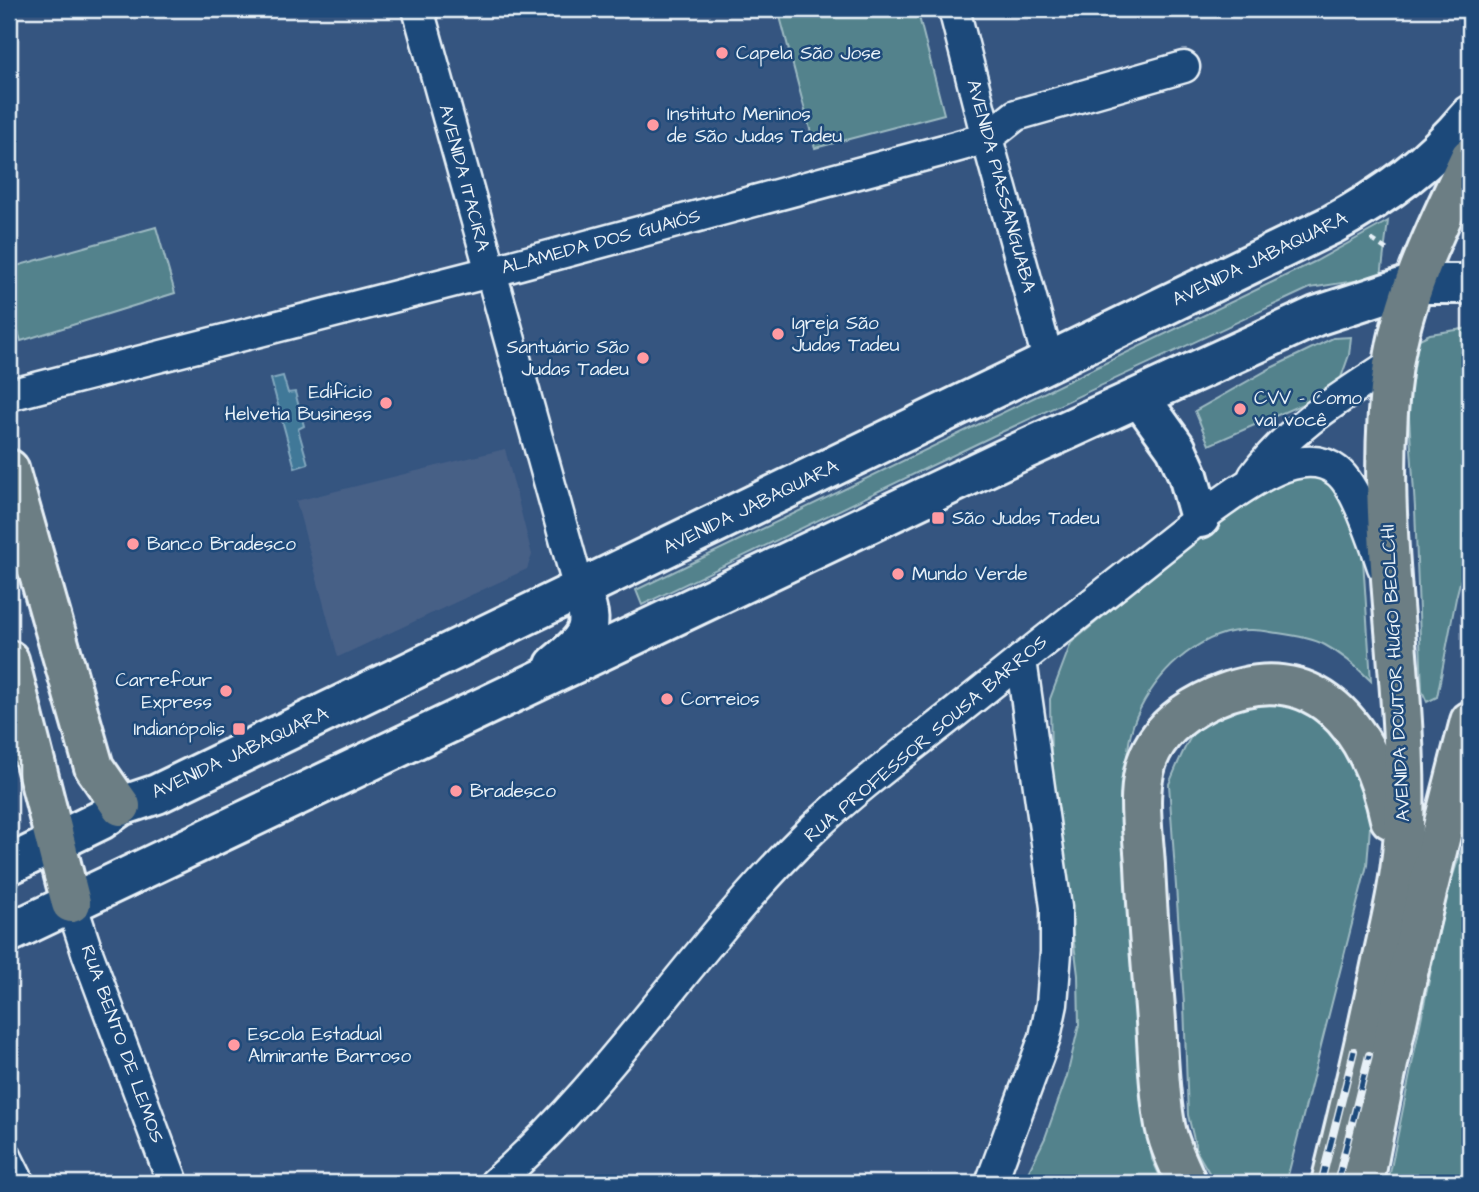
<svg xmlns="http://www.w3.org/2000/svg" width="1479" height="1192" font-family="'Architects Daughter',sans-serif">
<rect width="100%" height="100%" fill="#355580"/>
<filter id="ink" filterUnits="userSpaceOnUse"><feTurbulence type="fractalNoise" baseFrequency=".0143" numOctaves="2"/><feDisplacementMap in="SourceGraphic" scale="14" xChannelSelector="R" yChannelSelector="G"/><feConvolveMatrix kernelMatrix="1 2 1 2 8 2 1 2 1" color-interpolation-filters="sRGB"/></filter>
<g filter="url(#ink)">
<!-- built -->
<polygon fill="#476086" points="505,449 532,555 527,569 338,657 296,501"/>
<!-- green -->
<g fill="#52828c" stroke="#9dbac2" stroke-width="2">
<polygon points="778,9 917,9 944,114 815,148"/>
<polygon points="1388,221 1381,277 1310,288 993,436 642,605 636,590 1316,261"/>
<polygon points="156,227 175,293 21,341 9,304 9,268"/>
<polygon points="1470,328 1470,543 1456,598 1437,697 1427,702 1422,691 1415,508 1407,388 1411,343 1430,334"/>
<polygon points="1351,337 1349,355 1337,389 1209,445 1195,411 1273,367 1333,338"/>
<path d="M 1311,458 L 1359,498 L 1371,681 C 1357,667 1342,654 1325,645 C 1312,638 1293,635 1278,633 C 1270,632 1261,630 1252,630 C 1203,629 1161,668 1140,709 C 1127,732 1127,761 1125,787 L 1149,1128 L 1152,1159 L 1163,1183 L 1023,1183 L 1045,1138 L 1067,1076 L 1079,1025 L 1078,975 L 1051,762 L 1050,699 L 1071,643 L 1243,500 Z"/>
<path d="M 1266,690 L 1345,731 L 1371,814 L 1367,865 L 1286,1183 L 1215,1183 L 1197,1152 L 1188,1115 L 1184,1004 L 1169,784 C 1179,761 1190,730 1210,713 C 1222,704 1251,696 1266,690 Z"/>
<polygon points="1470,825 1470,1183 1388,1183 1446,896"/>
</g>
<!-- water -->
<polygon fill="#3f7898" stroke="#83a8be" stroke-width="2" points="283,376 288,393 295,392 304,426 298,429 308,464 295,468 271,379"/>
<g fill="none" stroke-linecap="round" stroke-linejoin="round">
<!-- lane casing -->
<g stroke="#e8f1f8" stroke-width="21">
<polyline id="lane" points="9,1147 27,1183"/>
</g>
<!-- street casing -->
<g stroke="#e8f1f8" stroke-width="35">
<g id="street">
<polyline points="418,9 579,589"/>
<polyline points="954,9 987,138 1049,363"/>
<polyline points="9,395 490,272 955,147 987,138 1016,115 1184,67"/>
<path d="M 1254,476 C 1290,427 1343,396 1393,363"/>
<polyline points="71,903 88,955 173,1183"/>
<path d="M 495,1183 C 615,1078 698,939 813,829 C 857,787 908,750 956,712 C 1037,647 1118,583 1200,518 C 1233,495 1298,440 1337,471 C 1356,485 1375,543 1383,567"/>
<polyline points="991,1183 1045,1037 1052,1004 1056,952 1056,907 1021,660"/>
</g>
</g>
<!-- secondary casing -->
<g stroke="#e8f1f8" stroke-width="44">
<g id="secondary">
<polyline points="1140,398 1176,448 1188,475 1200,518"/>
<path d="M 555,665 C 586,639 599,629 579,589"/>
<path d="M 9,865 L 101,820 L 121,806 L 157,794 L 248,750 L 1331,225 C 1386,195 1430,163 1470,115"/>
<polyline points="9,933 1004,459 1316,316 1414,284 1470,284"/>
</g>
</g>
<!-- primary casing -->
<g stroke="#e8f1f8" stroke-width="44">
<g id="primary">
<polyline points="9,469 94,767 121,806"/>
<polyline points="9,660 71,903"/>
<path d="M 1187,1183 C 1178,1163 1167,1142 1164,1119 C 1158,1082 1158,1045 1155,1008 C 1151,960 1147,913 1145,865 C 1143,829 1134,784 1152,750 C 1165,725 1190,708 1215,697 C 1316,653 1371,730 1390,819"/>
<path d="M 1331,1183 C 1349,1111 1366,1039 1381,966 C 1391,920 1403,873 1404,825 C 1409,673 1371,516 1393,365 C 1404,291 1439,223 1470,157"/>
<path d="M 1364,1183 C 1393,1028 1430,874 1470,721"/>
</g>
</g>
<!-- path -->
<polyline stroke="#e8f1f8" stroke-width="4.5" stroke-dasharray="7 5" stroke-linecap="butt" points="1371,239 1390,252"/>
<!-- lane -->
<use href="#lane" stroke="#1f4a7a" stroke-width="16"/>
<!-- street -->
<use href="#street" stroke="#1f4a7a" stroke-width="30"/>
<!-- secondary -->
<use href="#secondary" stroke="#1f4a7a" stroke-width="38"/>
<!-- primary -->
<use href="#primary" stroke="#6c7e84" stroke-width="38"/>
<!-- rail casing -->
<g stroke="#e8f1f8" stroke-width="8">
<g id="rail">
<polyline points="1321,1183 1354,1051"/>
<polyline points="1337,1183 1369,1055"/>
</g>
</g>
<!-- rail -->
<use href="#rail" stroke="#1f4a7a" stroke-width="5" stroke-dasharray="16" stroke-linecap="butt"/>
</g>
</g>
<!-- markers -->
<g fill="#ff9aa2" stroke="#1f4a7a" stroke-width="2.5">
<circle cx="722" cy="53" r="7"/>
<circle cx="653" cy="125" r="7"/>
<circle cx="778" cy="334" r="7"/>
<circle cx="643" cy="358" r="7"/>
<circle cx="386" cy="403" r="7"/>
<circle cx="1240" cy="409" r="7"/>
<rect x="931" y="511" width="14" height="14" rx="3.5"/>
<circle cx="133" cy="544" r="7"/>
<circle cx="898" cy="574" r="7"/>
<circle cx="226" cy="691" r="7"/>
<circle cx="667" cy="699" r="7"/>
<rect x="232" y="722" width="14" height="14" rx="3.5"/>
<circle cx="456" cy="791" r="7"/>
<circle cx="234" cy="1045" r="7"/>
</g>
<g text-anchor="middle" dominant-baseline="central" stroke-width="5" stroke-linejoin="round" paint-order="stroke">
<!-- poi labels -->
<g font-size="19" fill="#e8f1f8" stroke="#1f4a7a" text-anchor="start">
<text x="736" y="53">Capela São Jose</text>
<text x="667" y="114">Instituto Meninos<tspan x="667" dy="22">de São Judas Tadeu</tspan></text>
<text x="792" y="323">Igreja São<tspan x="792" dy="22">Judas Tadeu</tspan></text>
<text x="629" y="347" text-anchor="end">Santuário São<tspan x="629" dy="22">Judas Tadeu</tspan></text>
<text x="372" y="392" text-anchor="end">Edifício<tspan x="372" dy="22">Helvetia Business</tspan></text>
<text x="1254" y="398">CVV - Como<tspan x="1254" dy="22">vai você</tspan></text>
<text x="952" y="518">São Judas Tadeu</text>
<text x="147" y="544">Banco Bradesco</text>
<text x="912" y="574">Mundo Verde</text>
<text x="212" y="680" text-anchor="end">Carrefour<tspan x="212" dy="22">Express</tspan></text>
<text x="681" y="699">Correios</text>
<text x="225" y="729" text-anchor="end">Indianópolis</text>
<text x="470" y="791">Bradesco</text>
<text x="248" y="1034">Escola Estadual<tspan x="248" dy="22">Almirante Barroso</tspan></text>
</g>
<!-- street labels -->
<g font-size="19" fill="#e8f1f8" stroke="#1f4a7a">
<text transform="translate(464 178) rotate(75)">AVENIDA ITACIRA</text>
<text transform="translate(1001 186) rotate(75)">AVENIDA PIASSANGUABA</text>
<text transform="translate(601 242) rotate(-15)">ALAMEDA DOS GUAIÓS</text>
<text transform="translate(1260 259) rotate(-26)">AVENIDA JABAQUARA</text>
<text transform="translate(751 507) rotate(-26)">AVENIDA JABAQUARA</text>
<text transform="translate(1396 673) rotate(-93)">AVENIDA DOUTOR HUGO BEOLCHI</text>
<text transform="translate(926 739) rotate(-40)">RUA PROFESSOR SOUSA BARROS</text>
<text transform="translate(240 753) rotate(-25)">AVENIDA JABAQUARA</text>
<text transform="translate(122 1044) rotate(70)">RUA BENTO DE LEMOS</text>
</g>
</g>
<!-- margin -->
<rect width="1479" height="1192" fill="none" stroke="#1f4a7a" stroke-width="35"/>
<rect x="18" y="18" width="1444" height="1157" fill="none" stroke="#e8f1f8" stroke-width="2.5" filter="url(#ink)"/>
</svg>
